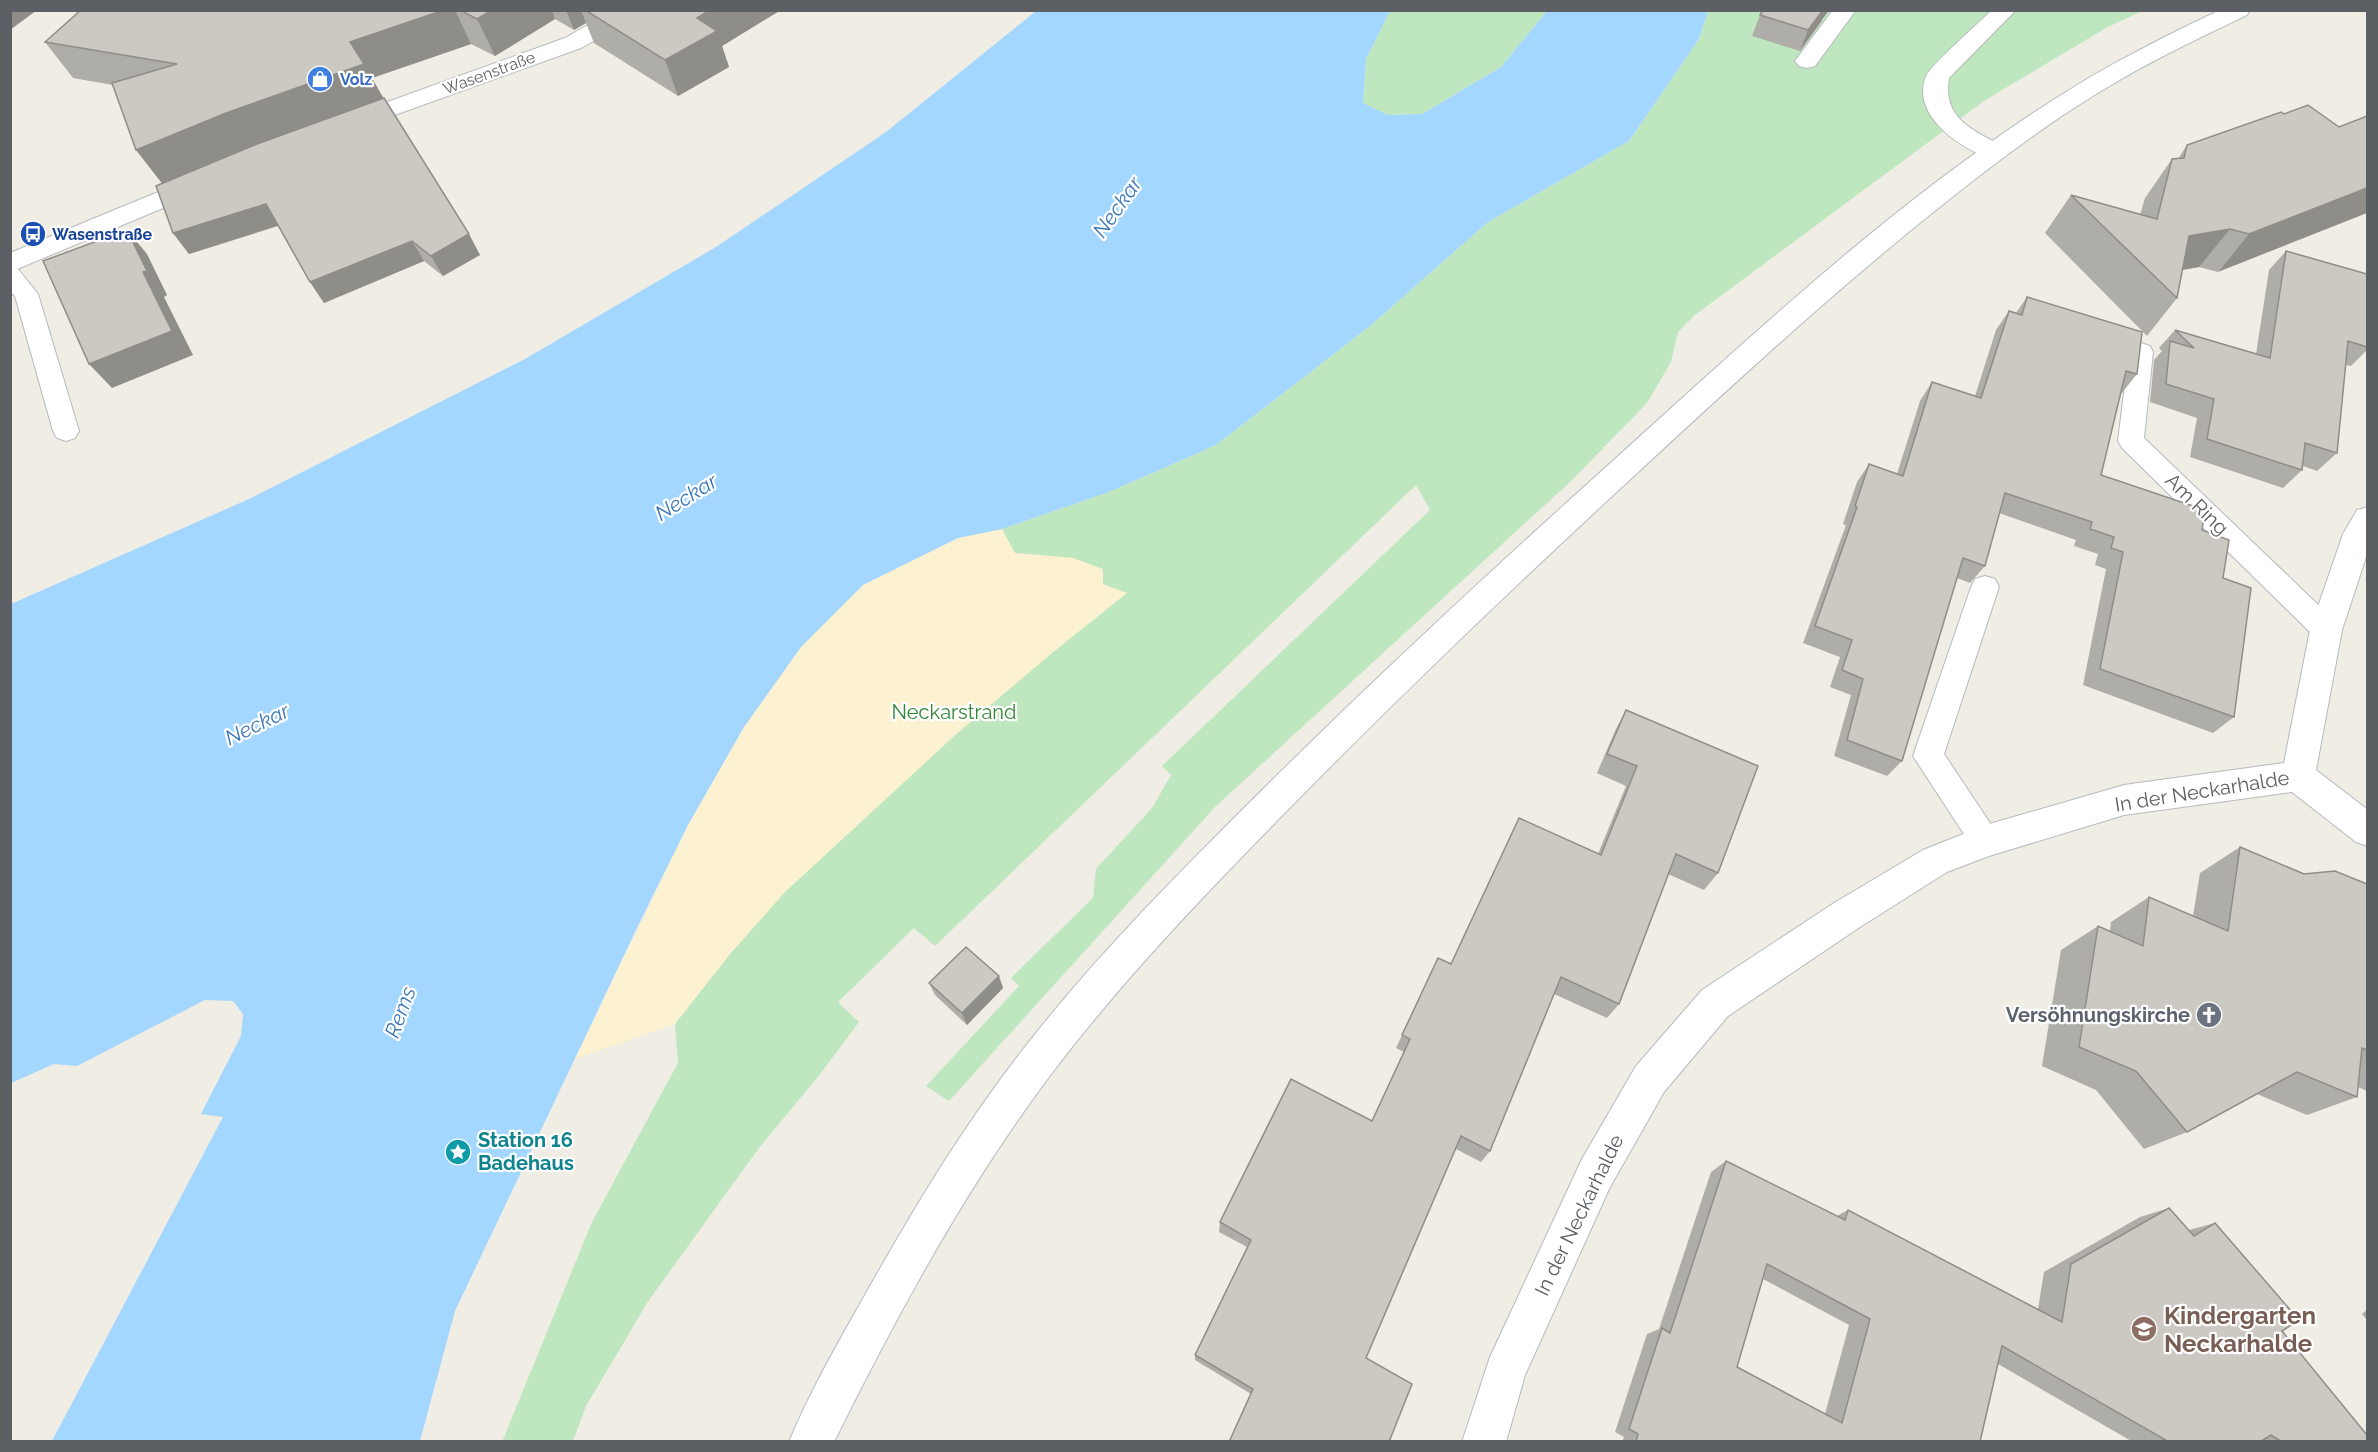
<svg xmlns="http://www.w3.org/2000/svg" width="2378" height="1452" font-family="Raleway,sans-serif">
<rect width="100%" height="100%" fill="#efede4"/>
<!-- green -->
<g fill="#bfe7bf">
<polygon points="1390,11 1547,11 1501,67 1422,114 1388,115 1363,103 1366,59"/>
<polygon points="1708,11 2142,11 2106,28 1984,101 1695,315 1678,332 1671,362 1647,403 1570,482 1216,806 949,1101 926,1086 1019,986 1011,978 1093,898 1096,869 1152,808 1171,775 1162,766 1430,510 1416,485 935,946 914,928 838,1002 859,1022 821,1073 759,1148 649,1300 586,1406 573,1441 502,1442 592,1222 678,1063 675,1024 656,1029 575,1059 958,538 1002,529 1109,492 1216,445 1370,326 1488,222 1629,141 1699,39"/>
</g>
<!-- sand -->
<polygon fill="#fcf2d2" points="1002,529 1015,553 1073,558 1103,569 1103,584 1127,593 1052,653 953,737 785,892 730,954 675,1024 575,1059 688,825 744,727 801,647 863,585 958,538"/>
<!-- water -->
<polygon fill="#a4d7ff" points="1036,11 1390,11 1366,59 1363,103 1388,115 1422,114 1501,67 1547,11 1708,11 1699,39 1629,141 1488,222 1370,326 1216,445 1109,492 1002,529 958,538 863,585 801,647 744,727 688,825 635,932 455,1311 420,1441 52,1441 223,1117 201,1114 241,1036 243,1014 233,1001 205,1000 77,1066 54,1064 11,1083 11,604 249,499 525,359 716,247 886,132"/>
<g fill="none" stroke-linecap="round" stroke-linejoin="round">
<!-- lane casing -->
<g stroke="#b6babe" stroke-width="2">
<g id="lane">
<polygon points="10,267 18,269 38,294 79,431 75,438 66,441 57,438 53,431 15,296 10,292"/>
<polygon points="2141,343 2150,346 2153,352 2144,438 2336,622 2340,630 2336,638 2326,642 2316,638 2122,448 2118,441 2129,352 2132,346"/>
<polygon points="1985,576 1995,579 1999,587 1944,754 2002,841 1997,851 1986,855 1975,851 1913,756 1971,587 1975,579"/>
</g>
</g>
<!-- street casing -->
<g stroke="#b6babe" stroke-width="2">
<g id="street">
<polygon points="614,10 642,10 639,15 581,48 356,129 348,131 340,129 336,124 340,119 565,38"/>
<polygon points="1833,10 1856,10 1815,66 1807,68 1799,66 1795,61"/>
<path d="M 1992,10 L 2016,10 L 1949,78 C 1942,119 1973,130 2004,147 L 2007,152 L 2004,157 L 1995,160 C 1963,151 1910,116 1926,76 C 1931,65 1980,22 1992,10 Z"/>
<polygon points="202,174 211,176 214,182 211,188 10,272 10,253"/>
<polygon points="2368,507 2368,551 2342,630 2316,770 2368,810 2368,846 2356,842 2292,792 2124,815 1989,856 1947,872 1860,927 1728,1016 1664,1092 1610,1187 1525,1375 1506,1442 1462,1442 1490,1357 1582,1159 1636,1066 1702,990 1834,903 1923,850 1986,825 2124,785 2284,763 2310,630 2343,534 2357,510"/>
</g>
</g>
<!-- secondary casing -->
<g stroke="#b7bbc1" stroke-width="2">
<path id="secondary" d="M 2220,10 L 2250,10 L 2247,15 C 2195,40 2142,65 2093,96 C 2038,130 1987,169 1936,210 C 1827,297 1725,392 1622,487 C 1502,598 1384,711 1270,828 C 1191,909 1114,990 1046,1081 C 963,1193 896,1317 834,1442 L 789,1442 C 810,1391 838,1343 865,1295 C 912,1211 962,1128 1021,1052 C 1088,965 1165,887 1243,809 C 1357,695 1475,585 1595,477 C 1746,341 1901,193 2074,87 C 2121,58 2170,34 2220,10 Z"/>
</g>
<!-- lane -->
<use href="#lane" fill="#fff" fill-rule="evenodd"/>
<!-- street -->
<use href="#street" fill="#fff" fill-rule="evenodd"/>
<!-- secondary -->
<use href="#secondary" fill="#fff" fill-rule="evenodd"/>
</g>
<!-- wall -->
<g fill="#afada8" fill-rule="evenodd">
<polygon points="81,10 781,10 722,46 729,67 678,96 594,43 586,23 574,30 555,19 495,56 471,44 372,78 383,98 480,255 443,276 424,261 324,303 310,282 278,226 189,254 173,233 162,183 113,85 73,78 45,42"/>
<polygon points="1760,15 1822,21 1800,51 1752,36"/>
<polygon points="2284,114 2339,127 2218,272 2199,267 2182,270 2177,298 2147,336 2045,233 2071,195 2140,215 2145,198 2172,159 2178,159 2187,145"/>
<polygon points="2286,251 2367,274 2367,350 2351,366 2346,365 2337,453 2317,471 2303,466 2302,470 2283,488 2190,457 2197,418 2150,402 2154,360 2162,351 2159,348 2175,330 2256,354 2269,270"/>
<polygon points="2027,297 2137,374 2122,393 2121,393 2101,475 2202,530 2223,578 2234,717 2213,733 2083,685 2106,569 2095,565 2098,554 2074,546 2076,540 1999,513 1985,566 1970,583 1957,578 1902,761 1887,776 1834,756 1851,695 1830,687 1840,657 1803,643 1846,525 1843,524 1857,482 1869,464 1897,474 1920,401 1932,382 1975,396 1996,330 2009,311 2016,313"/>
<polygon points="1626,710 1718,873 1704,890 1668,874 1619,1004 1607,1018 1554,994 1490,1151 1481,1162 1456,1149 1251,1394 1195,1360 1195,1355 1247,1247 1219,1232 1220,1222 1372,1121 1404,1052 1396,1048 1402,1035 1451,964 1598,854 1626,786 1597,773 1615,731"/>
<polygon points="2240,847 2304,874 2367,884 2367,1091 2358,1087 2357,1097 2307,1115 2257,1094 2187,1132 2144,1149 2096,1090 2042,1066 2061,950 2098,926 2110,931 2111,922 2149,897 2193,916 2200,873"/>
<polygon points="929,983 1003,988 967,1025 935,995"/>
<path d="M 1726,1161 L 1837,1216 L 1848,1210 L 2038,1309 L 2044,1272 L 2140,1217 L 2169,1208 L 2189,1230 L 2215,1223 L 2282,1331 L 2367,1442 L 2133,1442 L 1998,1364 L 1980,1442 L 1622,1442 L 1624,1437 L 1615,1432 L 1647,1334 L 1659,1329 L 1711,1172 ZM 1763,1279 L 1849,1325 L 1825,1414 L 1737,1367 Z"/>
<polygon points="2367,1310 2367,1320 2362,1314"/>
</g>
<!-- shaded-wall -->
<g fill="#8f8d88">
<polygon points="10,10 37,10 10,30"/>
<polygon points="444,10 455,10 471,44 372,78 385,101 164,186 136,150 350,42"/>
<polygon points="492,10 552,10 555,19 495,56 477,19"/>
<polygon points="566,10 581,10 586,23 574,30"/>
<polygon points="710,10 781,10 722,46 729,67 678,96 665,60 697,18"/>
<polygon points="1823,10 1829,10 1800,51 1808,30"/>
<polygon points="2367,188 2367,213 2218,272 2249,234"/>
<polygon points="266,204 280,225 189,254 173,233"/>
<polygon points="2230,229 2199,267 2159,274 2189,236"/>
<polygon points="127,230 147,254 167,295 164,297 193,355 112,388 89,364 143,272"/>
<polygon points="469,234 480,255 443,276 431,256"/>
<polygon points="412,241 424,261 324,303 310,282"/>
<polygon points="999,976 1003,988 967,1025 962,1013"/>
</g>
<!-- building -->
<g fill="#ccc9c3" stroke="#8f8d88" stroke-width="1.5" fill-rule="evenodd">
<polygon points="81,10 444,10 350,42 364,64 226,113 136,150 112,83 177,64 45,42"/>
<polygon points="460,10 492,10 477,19"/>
<polygon points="585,10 710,10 697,18 717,31 665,60"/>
<polygon points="1763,10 1823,10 1808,30 1760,15"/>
<polygon points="384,98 469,234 431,256 412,241 310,282 266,204 173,233 156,186 257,144"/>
<polygon points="2308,105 2339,127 2367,116 2367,188 2249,234 2230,229 2189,236 2177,298 2071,195 2157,219 2172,159 2184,158 2187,145 2281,112 2284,114"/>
<polygon points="127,230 147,271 143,272 172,331 89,364 43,261"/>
<polygon points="2286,251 2367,274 2367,347 2348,341 2337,453 2305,443 2302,470 2207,439 2214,399 2166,384 2170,341 2194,348 2175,330 2270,358"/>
<polygon points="2027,297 2142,332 2137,374 2126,371 2101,475 2205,510 2202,530 2229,540 2223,578 2251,588 2234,717 2100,669 2123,552 2111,548 2114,537 2090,529 2092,522 2005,493 1985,566 1963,558 1902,761 1847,740 1863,679 1842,670 1852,640 1815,626 1857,507 1855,506 1869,464 1903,476 1932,382 1981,398 2009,311 2022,315"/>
<polygon points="1626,710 1758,766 1718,873 1676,854 1619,1004 1561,977 1490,1151 1461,1136 1366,1358 1412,1384 1389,1442 1229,1442 1253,1389 1195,1355 1251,1240 1220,1222 1291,1079 1372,1121 1410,1039 1402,1035 1438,958 1451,964 1519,818 1601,855 1637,766 1607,754"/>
<polygon points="2240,847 2304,874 2335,871 2367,884 2367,1050 2362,1048 2357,1097 2297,1072 2187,1132 2136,1071 2079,1047 2098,926 2143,946 2149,897 2228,931"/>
<polygon points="966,947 999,976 962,1013 929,983"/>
<path d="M 1726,1161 L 1845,1220 L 1848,1210 L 2062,1322 L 2071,1264 L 2169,1208 L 2194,1236 L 2215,1223 L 2299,1320 L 2282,1331 L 2367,1435 L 2367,1442 L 2282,1442 L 2271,1435 L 2260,1442 L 2169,1442 L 2002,1346 L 1980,1442 L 1636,1442 L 1638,1434 L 1629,1429 L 1662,1328 L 1670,1333 ZM 1767,1264 L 1870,1319 L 1842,1423 L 1737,1367 Z"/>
</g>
<!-- icons -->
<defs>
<g id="shop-disc" transform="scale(1.35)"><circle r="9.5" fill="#3f7fe0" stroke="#fff"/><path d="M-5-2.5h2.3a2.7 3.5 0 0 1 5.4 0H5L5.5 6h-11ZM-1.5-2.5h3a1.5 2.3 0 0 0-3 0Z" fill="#fff"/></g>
<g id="bus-disc" transform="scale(1.35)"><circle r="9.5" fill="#1a4fb4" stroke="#fff"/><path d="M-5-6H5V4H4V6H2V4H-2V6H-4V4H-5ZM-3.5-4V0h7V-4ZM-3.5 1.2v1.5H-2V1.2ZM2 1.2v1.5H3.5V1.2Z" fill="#fff"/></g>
<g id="church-disc" transform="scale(1.35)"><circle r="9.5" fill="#6b7280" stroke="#fff"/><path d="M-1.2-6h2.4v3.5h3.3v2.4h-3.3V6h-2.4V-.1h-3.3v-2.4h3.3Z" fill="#fff"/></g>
<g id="sight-disc" transform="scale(1.35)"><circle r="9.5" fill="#0f9aa8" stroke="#fff"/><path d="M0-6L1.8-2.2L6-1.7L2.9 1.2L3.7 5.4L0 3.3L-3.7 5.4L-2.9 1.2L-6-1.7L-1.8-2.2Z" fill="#fff"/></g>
<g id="school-disc" transform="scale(1.35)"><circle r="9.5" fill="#8d6e63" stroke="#fff"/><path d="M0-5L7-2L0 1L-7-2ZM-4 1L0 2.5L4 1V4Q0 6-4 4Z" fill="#fff"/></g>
</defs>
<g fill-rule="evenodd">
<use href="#shop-disc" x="320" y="79"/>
<use href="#bus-disc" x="33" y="234"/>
<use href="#church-disc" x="2209" y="1015"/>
<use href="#sight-disc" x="458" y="1152"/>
<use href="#school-disc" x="2144" y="1329"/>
</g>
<g text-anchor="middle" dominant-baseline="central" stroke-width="4.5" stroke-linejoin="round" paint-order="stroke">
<!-- far-street labels -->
<g font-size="16" fill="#5c6065" stroke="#fff">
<text transform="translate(489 73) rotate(-20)">Wasenstraße</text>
</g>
<!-- far-shop labels -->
<g font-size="16" font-weight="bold" fill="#366cbe" stroke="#fff" text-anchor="start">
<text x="340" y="79">Volz</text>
</g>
<!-- far-transit labels -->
<g font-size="16" font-weight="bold" fill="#164399" stroke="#fff" text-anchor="start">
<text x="52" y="234">Wasenstraße</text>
</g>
<!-- street labels -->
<g font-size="20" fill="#5c6065" stroke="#fff">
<text transform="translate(2197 504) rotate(44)">Am Ring</text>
<text transform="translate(2202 791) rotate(-9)">In der Neckarhalde</text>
<text transform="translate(1579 1215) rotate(-64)">In der Neckarhalde</text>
</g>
<!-- park labels -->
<g font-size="20" fill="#328636" stroke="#fff">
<text x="954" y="712">Neckarstrand</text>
</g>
<!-- worship labels -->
<g font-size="20" font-weight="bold" fill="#5b616d" stroke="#fff" text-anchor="end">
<text x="2190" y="1015">Versöhnungskirche</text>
</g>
<!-- culture labels -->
<g font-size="20" font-weight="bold" fill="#0d838f" stroke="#fff" text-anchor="start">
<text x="478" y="1140">Station 16<tspan x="478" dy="23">Badehaus</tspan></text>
</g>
<!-- water labels -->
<g font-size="21" font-style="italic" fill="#3c78b6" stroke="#fff">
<text transform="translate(1117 207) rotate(-55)">Neckar</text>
<text transform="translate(686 497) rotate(-32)">Neckar</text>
<text transform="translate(257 724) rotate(-26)">Neckar</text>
<text transform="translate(400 1012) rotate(-70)">Rems</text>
</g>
<!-- near-education labels -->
<g font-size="24" font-weight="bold" fill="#785e54" stroke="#fff" text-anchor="start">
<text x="2164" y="1315">Kindergarten<tspan x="2164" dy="28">Neckarhalde</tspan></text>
</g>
</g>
<!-- border -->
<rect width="2378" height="1452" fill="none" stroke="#5c6065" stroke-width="24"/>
</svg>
